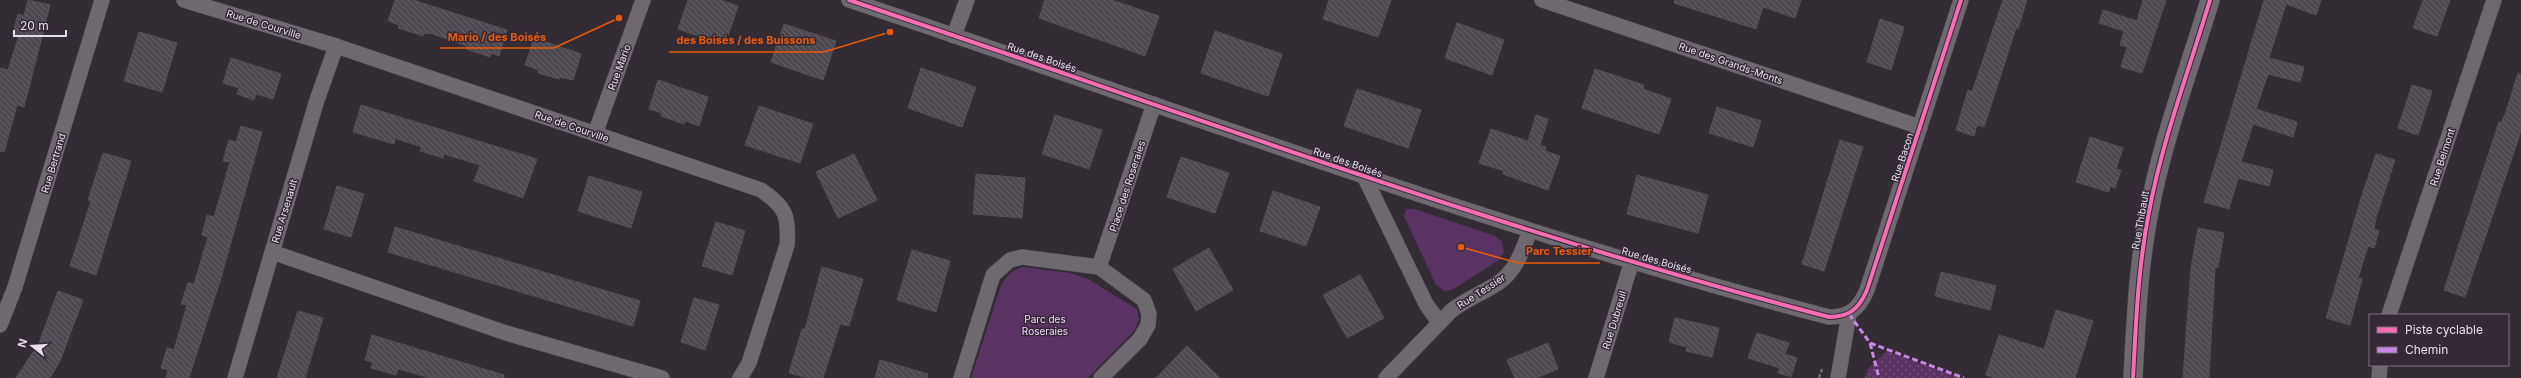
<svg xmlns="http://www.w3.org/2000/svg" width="2521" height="378" font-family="Inter,sans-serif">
<defs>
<pattern id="grass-dots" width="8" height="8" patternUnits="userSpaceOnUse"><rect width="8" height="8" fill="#593463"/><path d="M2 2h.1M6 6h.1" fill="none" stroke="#715179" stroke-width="1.8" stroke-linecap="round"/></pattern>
<pattern id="building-back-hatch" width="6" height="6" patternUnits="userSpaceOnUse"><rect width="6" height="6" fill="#4e4850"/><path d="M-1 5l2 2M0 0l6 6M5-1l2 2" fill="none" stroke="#676269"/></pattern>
</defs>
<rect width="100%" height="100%" fill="#332c34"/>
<!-- grass -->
<polygon fill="url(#grass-dots)" points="1886,351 1961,378 1865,378 1868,369"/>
<!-- green -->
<g fill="#593463">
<polygon points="1406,209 1414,209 1495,236 1502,242 1504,252 1499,260 1452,290 1445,291 1436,285 1404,216"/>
<polygon points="1022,267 1071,273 1088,279 1137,309 1139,320 1134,331 1088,378 971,378 1001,285 1010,273"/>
</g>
<!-- building -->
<g fill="url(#building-back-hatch)" stroke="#554f56">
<polygon points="28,0 50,5 24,107 17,105 4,152 0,151 0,68 8,70 19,35 13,33 18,14 24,16"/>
<polygon points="395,0 413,0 507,30 499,56 491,53 490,57 466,49 467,46 433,34 424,33 423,36 398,28 399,25 388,21"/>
<polygon points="688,0 721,0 738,6 725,45 678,29"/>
<polygon points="1045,0 1112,0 1159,16 1145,56 1039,18"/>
<polygon points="1329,0 1391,0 1378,37 1323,19"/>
<polygon points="1675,0 1801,0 1795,18 1763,7 1756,29 1674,3"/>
<polygon points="2003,0 2027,0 2018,29 2016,28 1984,127 1977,125 1974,136 1956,130 1968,90 1972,92"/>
<polygon points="2143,0 2166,0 2142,73 2121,67 2127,47 2120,45 2124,31 2099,23 2103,10 2137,21"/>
<polygon points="2264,0 2321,0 2316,15 2286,4 2269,58 2304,67 2300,82 2268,74 2256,109 2297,122 2293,137 2253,124 2241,162 2273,170 2269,186 2238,178 2229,209 2204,202"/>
<polygon points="2423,0 2450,0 2437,36 2413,28"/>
<polygon points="1880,19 1904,27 1891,70 1867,62"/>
<polygon points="1457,23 1504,40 1492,75 1445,58"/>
<polygon points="784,24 836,41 823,80 771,62"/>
<polygon points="1215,31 1282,54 1268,96 1201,73"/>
<polygon points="139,32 177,43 162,92 124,81"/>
<polygon points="534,38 581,54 573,80 560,77 559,79 538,73 539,70 525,65"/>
<polygon points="231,58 281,74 273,99 256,94 254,100 237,94 239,88 223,83"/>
<polygon points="921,68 976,87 962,127 908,108"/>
<polygon points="1595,69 1644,85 1643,89 1671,99 1659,134 1582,108"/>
<polygon points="2518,73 2521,74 2521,131 2465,297 2444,290 2499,122 2501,123 2506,112"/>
<polygon points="658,80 708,97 699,126 685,121 684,124 661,116 662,113 649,109"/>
<polygon points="2412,85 2432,91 2418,135 2398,128"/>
<polygon points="1357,89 1421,110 1408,148 1344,126"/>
<polygon points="361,105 537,159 523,198 474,181 480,165 444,154 443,158 420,151 422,147 395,138 394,144 353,132"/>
<polygon points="759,106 813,124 800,163 745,145"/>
<polygon points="1717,107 1761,121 1753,147 1709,133"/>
<polygon points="1055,115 1102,130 1089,169 1042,154"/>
<polygon points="1536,115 1548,119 1540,145 1546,147 1545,151 1560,156 1548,190 1503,174 1504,171 1479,163 1491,129 1528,141"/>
<polygon points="241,126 262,132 221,278 189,378 166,378 168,370 161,368 167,348 174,350 187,305 181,304 188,283 194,284 208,237 202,235 207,215 214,217 230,162 223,161 229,140 236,142"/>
<polygon points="2090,137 2123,148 2116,169 2121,170 2115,188 2110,186 2109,192 2076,182"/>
<polygon points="1840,140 1863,147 1824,271 1802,264"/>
<polygon points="103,153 131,161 96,275 70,266 91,201 88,200"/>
<polygon points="854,154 877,200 838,218 816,172"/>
<polygon points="2376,154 2395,160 2376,218 2374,229 2379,231 2374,248 2368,246 2358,278 2362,279 2350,325 2326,318 2362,195"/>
<polygon points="1181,157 1229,173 1215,213 1167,197"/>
<polygon points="976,174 1025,178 1022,218 973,214"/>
<polygon points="1637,175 1708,195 1698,233 1627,214"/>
<polygon points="589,176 642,192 631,228 578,211"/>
<polygon points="337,186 364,194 351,237 324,229"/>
<polygon points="1273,191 1320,207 1306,246 1260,231"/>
<polygon points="716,222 745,231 732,275 702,266"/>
<polygon points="395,227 640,301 633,326 388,252"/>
<polygon points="2198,228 2224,233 2218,267 2215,267 2209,378 2183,378 2191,268"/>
<polygon points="1209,248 1233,290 1196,311 1173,269"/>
<polygon points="912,250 950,261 936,312 897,300"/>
<polygon points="822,267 863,279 849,326 840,324 823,378 807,378 789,373 802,329 805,329"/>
<polygon points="1941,272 1996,286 1990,310 1935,296"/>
<polygon points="1360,275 1384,318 1347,338 1323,295"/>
<polygon points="58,291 83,300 60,361 50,378 16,378 39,343"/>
<polygon points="694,298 719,305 705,350 681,342"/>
<polygon points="2056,310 2093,321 2075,378 1995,378 1986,375 1999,335 2044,349"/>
<polygon points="298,311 323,318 305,378 277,378"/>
<polygon points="1675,318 1719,328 1712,357 1686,351 1687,347 1669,342"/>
<polygon points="1757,333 1789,343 1785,354 1797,358 1791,377 1778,373 1780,368 1748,358"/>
<polygon points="372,335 504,375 504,378 430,378 398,369 396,375 371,368 373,362 365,360"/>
<polygon points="1548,343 1558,369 1536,378 1515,378 1507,360"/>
<polygon points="1187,346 1220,378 1156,378"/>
<polygon points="880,360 928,374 927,378 875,378"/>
</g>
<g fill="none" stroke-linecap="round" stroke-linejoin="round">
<!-- minor casing -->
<g stroke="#4f4a50" stroke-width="16">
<g id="minor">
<path d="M 184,0 L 336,46 L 761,190 C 786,207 789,216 787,245 L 749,363 L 740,378"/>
<path d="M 849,0 C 1174,109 1496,230 1829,317 C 1849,317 1859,309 1867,290 L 1961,0"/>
<polyline points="1542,0 1920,127"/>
<polyline points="954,36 967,0"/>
<polyline points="595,134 643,0"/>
<polyline points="1364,176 1426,304 1439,322"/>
<polyline points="272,252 506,333 662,378"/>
<polyline points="1099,267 1154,104"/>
<polyline points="2389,315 2494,0"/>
<polyline points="0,325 15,287 102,0"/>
<polyline points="235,378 316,103 336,46"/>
<polyline points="961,378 993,275 1010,260 1022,257 1099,267 1144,300 1149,314 1148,325 1140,339 1101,378"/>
<path d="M 1386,378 L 1451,311 C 1466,299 1483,293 1498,283 C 1516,271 1523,249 1530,231"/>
<polyline points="1596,378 1632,261"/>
<polyline points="1838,378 1849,314"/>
<polyline points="2379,378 2380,365"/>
</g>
</g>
<!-- tertiary casing -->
<g stroke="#4f4a50" stroke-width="20">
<path id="tertiary" d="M 2133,378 C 2136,322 2138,267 2149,212 C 2162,141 2189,70 2210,0"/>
</g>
<!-- path -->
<polyline stroke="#6f6b71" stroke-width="2.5" stroke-dasharray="4 2" stroke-linecap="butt" points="1819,378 1822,369"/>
<!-- minor -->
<use href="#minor" stroke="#6e686f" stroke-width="15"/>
<!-- tertiary -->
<use href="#tertiary" stroke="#6e686f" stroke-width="19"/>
<!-- quiet -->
<g stroke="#c787e3" stroke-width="3" stroke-dasharray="6 3" stroke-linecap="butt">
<polyline points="1849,314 1870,343 1879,378"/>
<polyline points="1870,343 1964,378"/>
</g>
<!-- cycleway casing -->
<g stroke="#352938" stroke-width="6">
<g id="cycleway">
<path d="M 849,0 C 1174,109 1496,230 1829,317 C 1849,317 1859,309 1867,290 L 1961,0"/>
<path d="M 2133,378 C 2136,322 2138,267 2149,212 C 2162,141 2189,70 2210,0"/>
</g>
</g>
<!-- cycleway -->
<use href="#cycleway" stroke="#f96db3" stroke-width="4"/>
</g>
<g text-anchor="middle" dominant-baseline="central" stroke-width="3" stroke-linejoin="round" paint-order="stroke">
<!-- street labels -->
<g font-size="10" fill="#e5dde7" stroke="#352938">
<text transform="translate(264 24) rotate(17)">Rue de Courville</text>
<text transform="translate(1042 57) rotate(19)">Rue des Boisés</text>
<text transform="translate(1731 63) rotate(19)">Rue des Grands-Monts</text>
<text transform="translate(619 67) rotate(-70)">Rue Mario</text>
<text transform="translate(572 126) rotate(19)">Rue de Courville</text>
<text transform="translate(1902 157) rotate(-72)">Rue Bacon</text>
<text transform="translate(2442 157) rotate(-72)">Rue Belmont</text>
<text transform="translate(1348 162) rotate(19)">Rue des Boisés</text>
<text transform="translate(53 163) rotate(-73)">Rue Bertrand</text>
<text transform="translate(1127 186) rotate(-72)">Place des Roseraies</text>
<text transform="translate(284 211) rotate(-73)">Rue Arsenault</text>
<text transform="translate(2140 220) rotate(-80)">Rue Thibault</text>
<text transform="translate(1657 260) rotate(16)">Rue des Boisés</text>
<text transform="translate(1481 291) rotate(-33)">Rue Tessier</text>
<text transform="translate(1614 320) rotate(-73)">Rue Dubreuil</text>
</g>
<!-- park labels -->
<g font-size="10" fill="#f0d2f8" stroke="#352938">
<text x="1045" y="319">Parc des<tspan x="1045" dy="12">Roseraies</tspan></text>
</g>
</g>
<!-- callouts -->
<path fill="none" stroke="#e8590c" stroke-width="1.5" d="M619 18L554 48H440M890 32L824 52H669M1461 247L1518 263H1600"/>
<g fill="#e8590c" stroke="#352938" stroke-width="1.5">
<circle cx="619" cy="18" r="4"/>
<circle cx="890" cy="32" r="4"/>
<circle cx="1461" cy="247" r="4"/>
</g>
<g font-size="11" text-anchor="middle" font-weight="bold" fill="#e8590c" stroke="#352938" stroke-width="3" stroke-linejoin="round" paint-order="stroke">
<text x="497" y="41">Mario / des Boisés</text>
<text x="746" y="44">des Boisés / des Buissons</text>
<text x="1559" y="255">Parc Tessier</text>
</g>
<!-- legend -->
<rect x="2369" y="314" width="140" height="52" fill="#352938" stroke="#7b717e"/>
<rect x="2377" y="327" width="20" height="6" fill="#f96db3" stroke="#7b717e"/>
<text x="2405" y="334" font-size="12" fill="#e5dde7">Piste cyclable</text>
<rect x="2377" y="347" width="20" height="6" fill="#c787e3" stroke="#7b717e"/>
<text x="2405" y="354" font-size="12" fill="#e5dde7">Chemin</text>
<!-- north arrow -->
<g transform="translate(32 346) rotate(287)" stroke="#352938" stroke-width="3" paint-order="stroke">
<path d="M0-3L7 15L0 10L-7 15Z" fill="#e5dde7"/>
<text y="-6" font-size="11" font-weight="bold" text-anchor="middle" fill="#e5dde7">N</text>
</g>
<!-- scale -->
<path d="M14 30v6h52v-6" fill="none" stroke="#e5dde7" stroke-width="2"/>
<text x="20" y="30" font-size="12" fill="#e5dde7" stroke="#352938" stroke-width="3" paint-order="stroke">20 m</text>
</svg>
